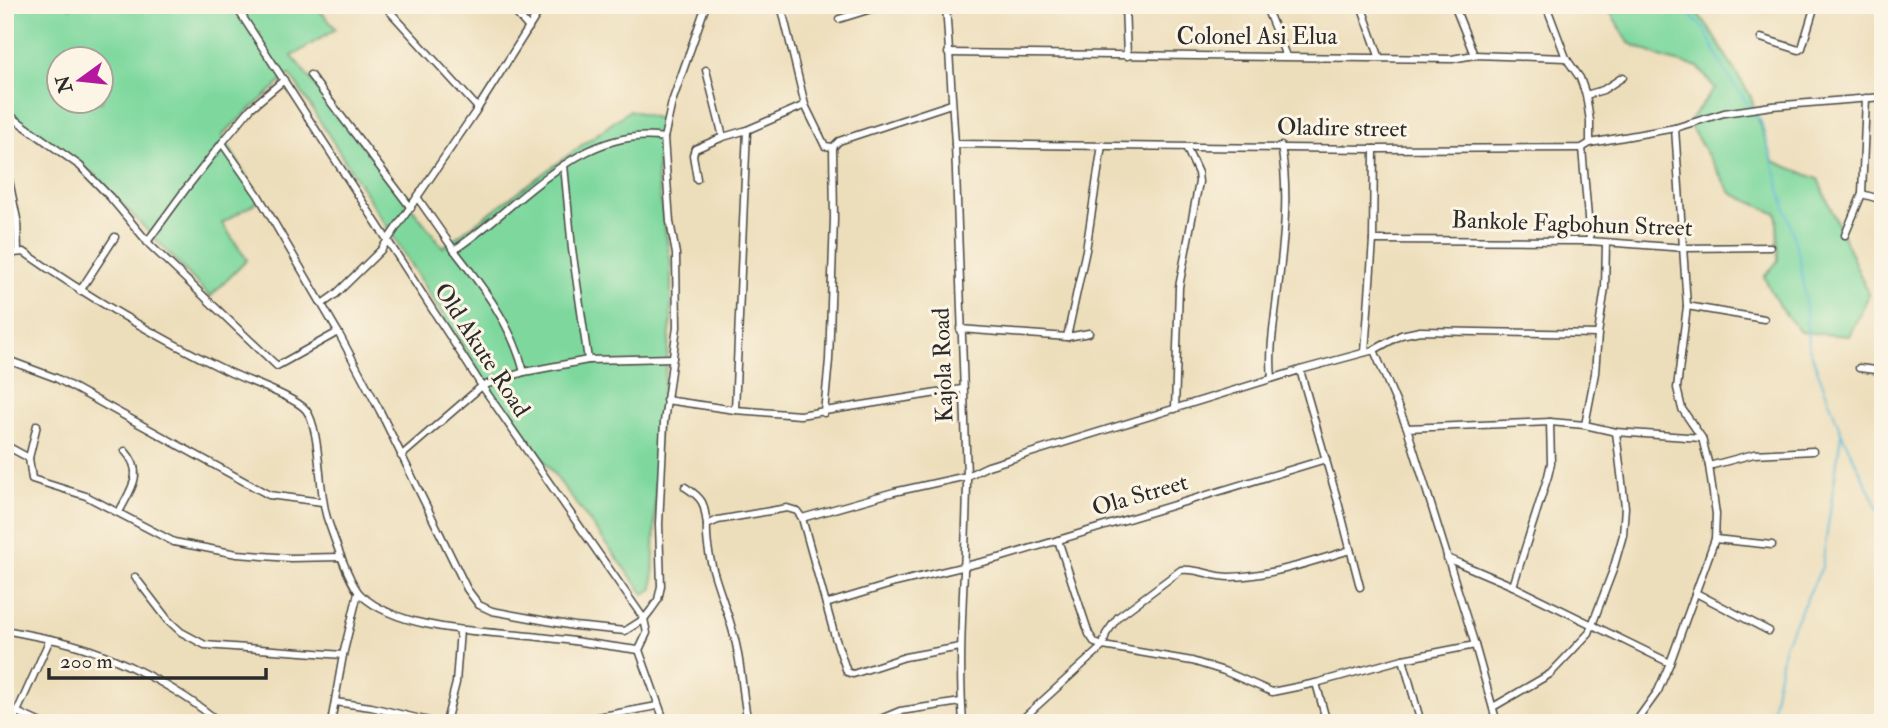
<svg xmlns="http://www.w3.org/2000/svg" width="1888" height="728" font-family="'IM FELL Double Pica',serif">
<rect width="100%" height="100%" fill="#fcf5e5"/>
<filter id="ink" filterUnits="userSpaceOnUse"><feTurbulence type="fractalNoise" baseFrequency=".0143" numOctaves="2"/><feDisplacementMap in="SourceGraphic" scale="14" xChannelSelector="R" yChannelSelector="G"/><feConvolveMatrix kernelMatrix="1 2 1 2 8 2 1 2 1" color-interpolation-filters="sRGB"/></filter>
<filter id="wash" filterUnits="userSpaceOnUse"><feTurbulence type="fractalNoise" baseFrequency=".00686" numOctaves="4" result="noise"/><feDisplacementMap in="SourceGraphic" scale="28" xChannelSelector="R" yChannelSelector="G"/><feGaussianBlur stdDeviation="1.57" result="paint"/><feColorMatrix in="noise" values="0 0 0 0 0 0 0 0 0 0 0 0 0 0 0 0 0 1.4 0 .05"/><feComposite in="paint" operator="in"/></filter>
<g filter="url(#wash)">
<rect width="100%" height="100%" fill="#eddebb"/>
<!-- green -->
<g fill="#7ed89e" stroke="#548264" stroke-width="2" fill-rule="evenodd">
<path d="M 5,5 L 69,5 L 70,8 L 73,5 L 315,5 L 336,29 L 292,56 L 443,247 L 630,110 L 660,119 L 657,178 L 671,265 L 671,324 L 657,444 L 653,589 L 644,594 L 485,382 L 290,74 L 222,135 L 260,200 L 222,223 L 247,260 L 210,297 L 95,175 L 5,112 ZM 60,60 L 102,60 L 102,102 L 60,102 Z"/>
<polygon points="1606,5 1688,5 1705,22 1750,95 1773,161 1818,179 1869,295 1849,336 1800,332 1779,306 1764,277 1778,261 1777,214 1731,193 1688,123 1715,88 1698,67 1665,59 1629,43"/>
</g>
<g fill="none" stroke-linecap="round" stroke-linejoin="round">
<!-- stream -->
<g stroke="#54b7d3" stroke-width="2">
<polyline points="1679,5 1705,30 1726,73 1749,106"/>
<polyline points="1753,110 1761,121 1800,260 1805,297 1808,345 1841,432 1883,519"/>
<polyline points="1770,723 1784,645 1822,567 1841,434"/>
</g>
</g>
</g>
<g filter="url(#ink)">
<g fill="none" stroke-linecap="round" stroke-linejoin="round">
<!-- street casing -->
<g stroke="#484641" stroke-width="9">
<g id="street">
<polyline points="235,5 482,386 644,619 647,633 639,650 665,723"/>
<polyline points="384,5 478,108"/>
<polyline points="509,5 529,28"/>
<polyline points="781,5 805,105 825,146 833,147 839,141 951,104"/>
<path d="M 946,5 L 955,144 L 967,476 C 967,558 957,640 963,723"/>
<polyline points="1125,5 1127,56"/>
<polyline points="1265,5 1286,56"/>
<polyline points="1361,5 1379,56"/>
<polyline points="1454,5 1474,55"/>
<polyline points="1546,5 1566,58 1580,78 1586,95 1590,121 1590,143"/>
<polyline points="839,19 884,5"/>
<polyline points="1761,38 1799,50 1802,48 1815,5"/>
<polyline points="948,53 1452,59 1474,55 1566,58"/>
<polyline points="706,70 723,137 747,130 805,105"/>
<polyline points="310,75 411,208"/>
<polyline points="284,80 251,108 222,143 258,195 338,332 380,411 467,589 479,605 492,611 574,626 625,631 644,619 651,610 658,600 661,586 659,524 664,422 677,327 676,254 670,222 664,138 672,102 706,5"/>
<polyline points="1586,95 1603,90 1623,77"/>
<polyline points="5,112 80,166 110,197 151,246 277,366 338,332"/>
<polyline points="955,144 1374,149 1582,148 1590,143 1675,128 1724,113 1772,106 1883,97"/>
<polyline points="1582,148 1590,241"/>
<polyline points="5,161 17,219 18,251"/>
<polyline points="564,165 572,249 588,360"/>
<polyline points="697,179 693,155 695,149 723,137"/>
<polyline points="1862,194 1883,200"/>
<path d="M 417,197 L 454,250 C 517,209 581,124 664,138"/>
<polyline points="1845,235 1862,194 1866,98"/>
<polyline points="1373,240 1590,241 1685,248 1770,247"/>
<polyline points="147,242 185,190 222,143"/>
<path d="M 454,250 C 483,287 512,325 524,372 L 588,360 L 673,358"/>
<path d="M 5,264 L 14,253 L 24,252 C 88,297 155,336 225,370 C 242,379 296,397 306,410 C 321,429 318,490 327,518 C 333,535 349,584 361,595 C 401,632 487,631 539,637 C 572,640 606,646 639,650"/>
<polyline points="80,291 115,237"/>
<polyline points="322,304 336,294 381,250 478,108 543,5"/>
<polyline points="1687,306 1764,319"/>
<polyline points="960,329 1067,337 1089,333"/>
<polyline points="1598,334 1605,288 1606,243"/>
<polyline points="1067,337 1086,250 1102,145"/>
<polyline points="1365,352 1373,240 1374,149"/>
<polyline points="5,359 56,378 269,495 322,502"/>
<polyline points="1859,368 1883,371"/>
<polyline points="1300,370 1338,502 1360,587"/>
<path d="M 1272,378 C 1269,351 1274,324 1277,297 C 1283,247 1290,195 1281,146"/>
<polyline points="666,400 735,410 800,415 962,389"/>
<polyline points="1175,409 1179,287 1199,182 1198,173 1186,147"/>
<polyline points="735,410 747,130"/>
<polyline points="824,413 829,360 834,219 833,147"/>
<polyline points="37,425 29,458 32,479 86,496 174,542 237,554 290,558 341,557"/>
<polyline points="1585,425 1616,432 1701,438"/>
<polyline points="1407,428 1550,422 1585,425 1595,373 1598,334 1420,331 1401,335 1374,350 1407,428 1475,645 1497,723"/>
<polyline points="5,445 29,458"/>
<polyline points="401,456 482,386 524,372"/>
<polyline points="1709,466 1754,454 1813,451"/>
<path d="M 685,487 C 704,499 704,503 707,525"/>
<path d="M 119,512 C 131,489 145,473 125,451"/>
<polyline points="802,518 835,637 847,672 853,674 905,657 960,647"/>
<polyline points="1715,539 1772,545"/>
<path d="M 1058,540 L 1089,634 L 1095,643 L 1103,646 L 1106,634 L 1118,617 L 1181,570 C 1197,568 1213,577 1229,577 C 1270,576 1311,562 1350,550"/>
<polyline points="1447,558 1513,586 1548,476 1551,463 1550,422"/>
<polyline points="135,577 168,620 181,632 205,645 343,655"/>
<polyline points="1513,586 1670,663"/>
<polyline points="1696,593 1769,631"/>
<polyline points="826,604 895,583 999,558 1326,459"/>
<polyline points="5,630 50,639"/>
<polyline points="1403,659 1421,723"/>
<polyline points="1316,683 1327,723"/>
<polyline points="335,702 371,707 433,722 446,722 456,683 460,630"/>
<polyline points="1493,707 1550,674 1589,633 1613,570 1623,535 1625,507 1616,432"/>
<polyline points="17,712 41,723"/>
<path d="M 12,723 L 50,639 C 105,649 178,687 220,723"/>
<polyline points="331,723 343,655 358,593"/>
<polyline points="565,723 657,706"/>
<path d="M 748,723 C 742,694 742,665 734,636 C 725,599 705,563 707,525 L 718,520 L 787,508 L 797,511 L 802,518 L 894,492 L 967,476 L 988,466 L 1300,370 L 1374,350"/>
<polyline points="871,723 900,711 961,702"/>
<polyline points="1018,723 1103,646 1192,661 1224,671 1272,692 1316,683 1403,659 1475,645"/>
<polyline points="1635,723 1658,691 1670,663 1715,539 1716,514 1709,466 1702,438 1682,409 1677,388 1687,306 1675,128"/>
</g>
</g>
<!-- street -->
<use href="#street" stroke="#fff" stroke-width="6"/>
</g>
</g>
<g text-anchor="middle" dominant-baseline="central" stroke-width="6" stroke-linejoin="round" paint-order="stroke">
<!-- street labels -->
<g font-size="24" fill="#2b2b2b" stroke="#fcf5e5">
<text x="1257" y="36">Colonel Asi Elua</text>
<text transform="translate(1342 128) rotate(1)">Oladire street</text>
<text transform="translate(1572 224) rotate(2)">Bankole Fagbohun Street</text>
<text transform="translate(482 350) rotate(57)">Old Akute Road</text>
<text transform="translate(943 365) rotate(-92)">Kajola Road</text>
<text transform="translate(1140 495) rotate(-16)">Ola Street</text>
</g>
</g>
<!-- margin -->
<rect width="1888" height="728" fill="none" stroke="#fcf5e5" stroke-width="28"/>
<!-- north arrow -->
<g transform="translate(80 80) rotate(255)"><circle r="33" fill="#fcf5e5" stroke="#a8a49b" stroke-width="2"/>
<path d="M0-5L12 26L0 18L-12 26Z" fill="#b5179e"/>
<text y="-10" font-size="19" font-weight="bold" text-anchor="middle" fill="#2b2b2b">N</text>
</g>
<!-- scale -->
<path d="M49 668v10h217v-10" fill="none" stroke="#2b2b2b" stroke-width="3.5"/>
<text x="60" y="668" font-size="21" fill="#2b2b2b" stroke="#fcf5e5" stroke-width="5" paint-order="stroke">200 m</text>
</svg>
